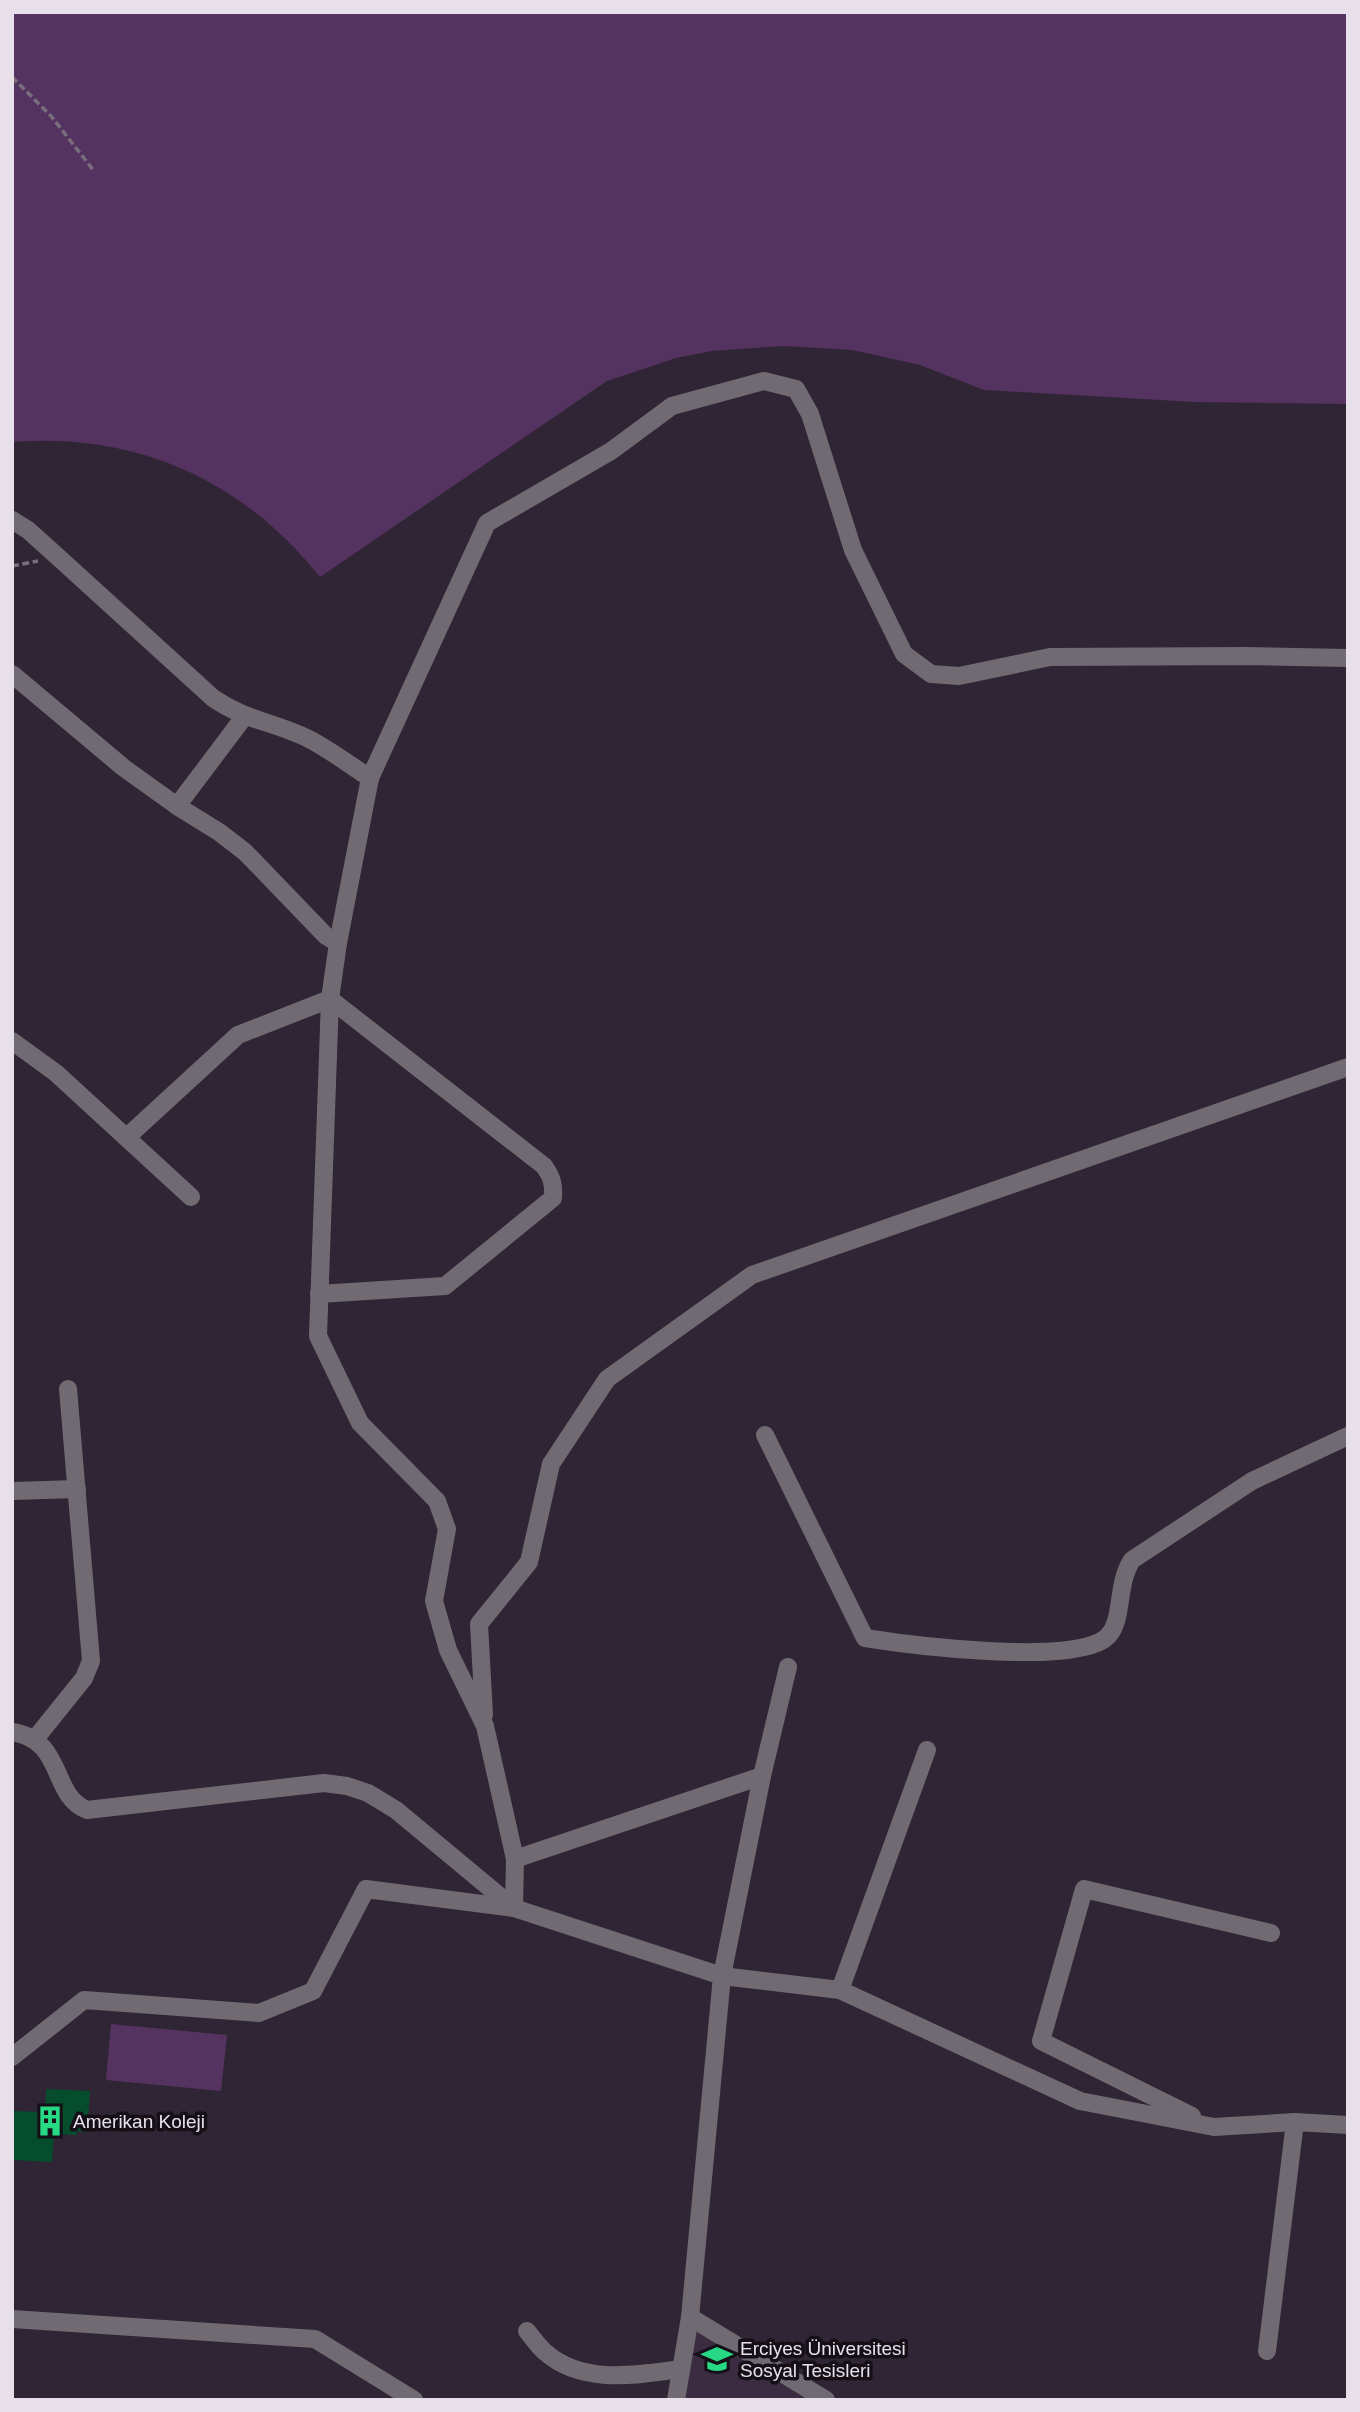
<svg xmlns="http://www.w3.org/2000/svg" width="1360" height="2412" font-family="Arial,sans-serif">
<rect width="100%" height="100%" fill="#302534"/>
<!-- built -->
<polygon fill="#3b2c41" points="694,2328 818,2400 685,2400"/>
<!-- green -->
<g fill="#553361">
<path d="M 12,12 L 1348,12 L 1348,404 L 1195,402 L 984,390 L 920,365 L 852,350 L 783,346 L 712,351 L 676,358 L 607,381 L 320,577 C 242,480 137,432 12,442 Z"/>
<polygon points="111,2024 227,2035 221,2091 106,2080"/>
</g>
<!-- building -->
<polygon fill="#054d2c" points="46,2089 90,2091 87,2132 77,2131 77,2135 54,2134 52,2162 12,2160 12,2111 45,2112"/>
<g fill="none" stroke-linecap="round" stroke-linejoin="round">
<!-- path -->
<g stroke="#796f7c" stroke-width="3.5" stroke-dasharray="7 3.5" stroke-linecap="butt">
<polyline points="12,77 51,116 94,171"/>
<polyline points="12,566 38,561"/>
</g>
<!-- minor -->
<g stroke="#706b72" stroke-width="18">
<path d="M 12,520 L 28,530 L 58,557 L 213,698 C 246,721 275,722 309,739 C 330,750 350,765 370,778 L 487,523 L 611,451 L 672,406 L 764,381 L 796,389 L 810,414 L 853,550 L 904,654 L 931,674 L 959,676 L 1050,657 L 1246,656 L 1348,658"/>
<polyline points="12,674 124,768 177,806 219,832 245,852 326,936 338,943 330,999 318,1336 360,1423 437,1501 447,1529 434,1601 448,1650 485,1726 515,1859 514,1908 366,1889 313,1991 259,2013 84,2000 12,2057"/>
<polyline points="177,806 244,717"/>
<polyline points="338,943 370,778"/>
<polyline points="12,1041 56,1073 191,1197"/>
<path d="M 127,1137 L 238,1035 L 330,999 L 544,1166 C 552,1177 554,1185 553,1198 L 445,1286 L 319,1294"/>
<path d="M 765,1435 L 865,1638 C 909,1645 1079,1667 1108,1636 C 1124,1619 1116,1584 1132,1560 L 1252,1481 L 1348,1436"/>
<polyline points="12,1491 77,1489"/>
<polyline points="484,1715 479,1624 529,1562 551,1464 607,1379 752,1275 1348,1067"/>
<path d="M 12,1732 C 65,1740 50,1795 87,1810 L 324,1783 L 347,1786 L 368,1793 L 396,1810 L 514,1908 L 722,1976 L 840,1990 L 1080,2101 L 1214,2127 L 1295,2122 L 1348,2125"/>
<polyline points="35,1739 84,1678 91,1661 68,1389"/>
<polyline points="515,1859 762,1776"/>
<polyline points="840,1990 927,1750"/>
<polyline points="1192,2116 1041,2041 1084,1889 1271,1933"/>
<polyline points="690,2317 826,2400"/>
<polyline points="12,2319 315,2339 414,2400"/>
<path d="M 527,2331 C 533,2338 538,2346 545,2352 C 582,2385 636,2375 681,2369"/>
<polyline points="1267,2351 1295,2122"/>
<polyline points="676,2400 690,2317 722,1976 762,1776 788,1667"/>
</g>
</g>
<!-- icons -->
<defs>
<g id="building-bare" transform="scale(2.415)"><path d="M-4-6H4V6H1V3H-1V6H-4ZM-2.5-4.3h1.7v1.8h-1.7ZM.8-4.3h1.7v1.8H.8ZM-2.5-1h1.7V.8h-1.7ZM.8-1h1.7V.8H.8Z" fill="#27d885" stroke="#151017" stroke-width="2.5" paint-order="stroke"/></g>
<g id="university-bare" transform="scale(2.415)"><path d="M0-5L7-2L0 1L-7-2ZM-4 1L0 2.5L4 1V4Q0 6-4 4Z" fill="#27d885" stroke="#151017" stroke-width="2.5" paint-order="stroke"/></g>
</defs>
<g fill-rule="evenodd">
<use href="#building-bare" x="50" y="2121"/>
<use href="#university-bare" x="717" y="2359"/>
</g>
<g text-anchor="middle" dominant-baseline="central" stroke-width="7" stroke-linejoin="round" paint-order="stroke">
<!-- poi labels -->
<g font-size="19" fill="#e7e0ea" stroke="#151017" text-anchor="start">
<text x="73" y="2121">Amerikan Koleji</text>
<text x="740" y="2348">Erciyes Üniversitesi<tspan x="740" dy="22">Sosyal Tesisleri</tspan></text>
</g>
</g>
<!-- border -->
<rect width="1360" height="2412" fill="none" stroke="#e7e0ea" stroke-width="28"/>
</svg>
